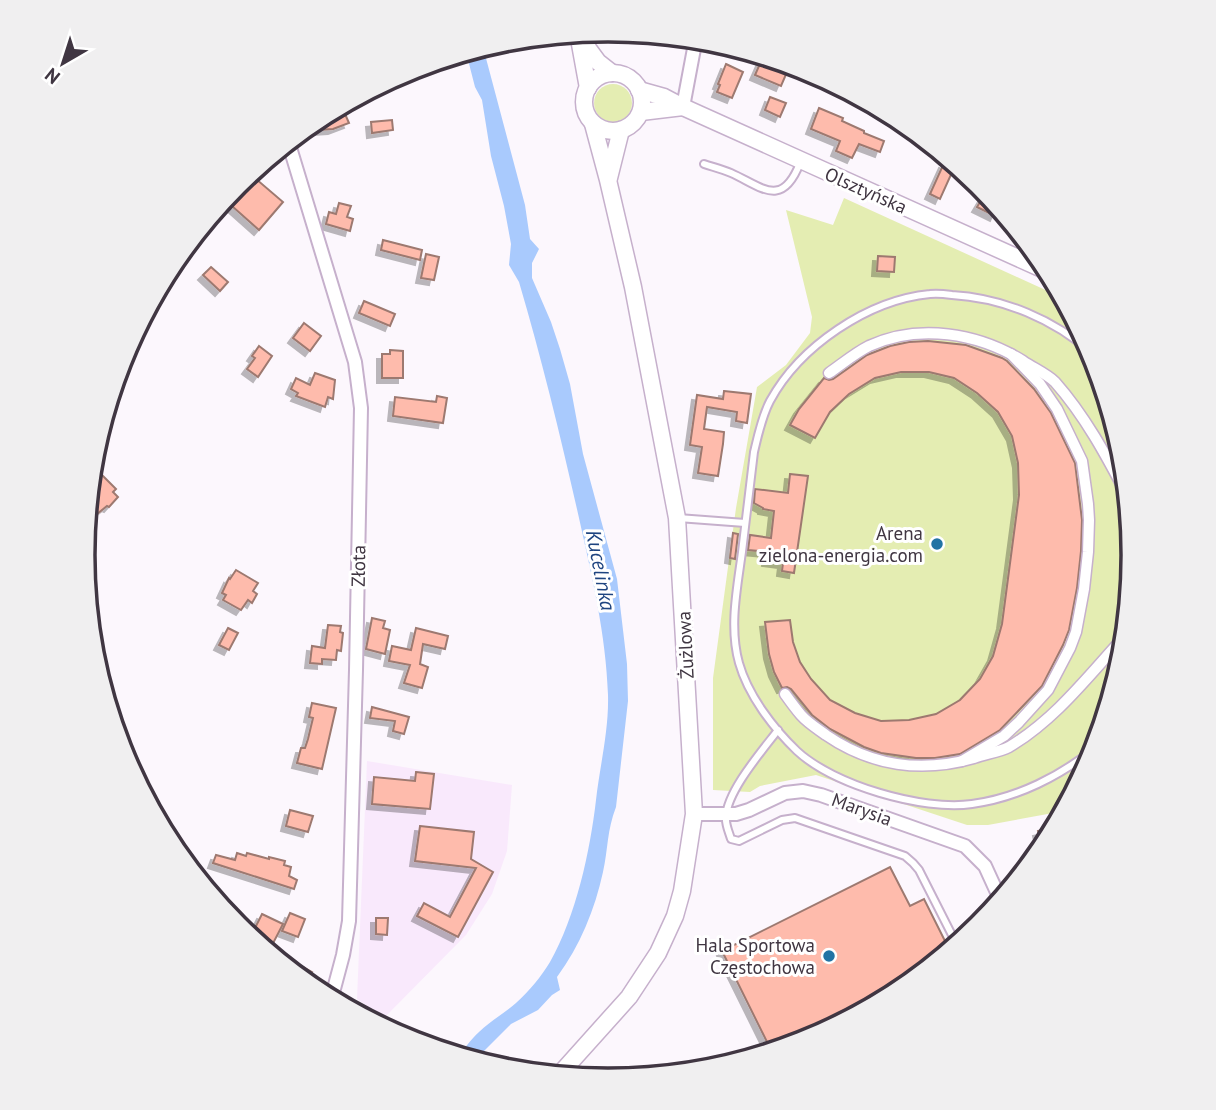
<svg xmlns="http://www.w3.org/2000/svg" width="1216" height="1110" font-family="'PT Sans',sans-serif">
<defs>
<filter id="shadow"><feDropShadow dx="-5" dy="5" stdDeviation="0" flood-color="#0004"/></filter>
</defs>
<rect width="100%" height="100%" fill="#fcf7fd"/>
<!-- industrial -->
<polygon fill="#f9e9fc" points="367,761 512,785 507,851 492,894 466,935 384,1018 357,999"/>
<!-- green -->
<g fill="#e4edb2">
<circle cx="613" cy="103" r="19"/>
<polygon points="844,198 1063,298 1093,354 1123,453 1133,555 1123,658 1093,756 1064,811 988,825 967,825 816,775 760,786 750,792 713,790 713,678 736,508 757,387 786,365 810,333 812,317 786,210 833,225"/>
</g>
<!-- water -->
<path fill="#a9cafd" d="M 483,47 L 525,205 L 530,239 L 539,249 L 532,263 L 532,278 L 551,322 L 560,349 L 570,384 L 583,454 L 617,579 L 627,664 L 628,701 L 616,807 C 607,830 608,849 603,872 C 595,909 580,946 557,977 L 560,990 L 552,995 L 538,1010 L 511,1024 L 474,1061 L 457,1056 C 465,1049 471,1039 479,1032 C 490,1021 505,1013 516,1003 C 529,991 541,977 550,962 C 576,916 590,852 596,800 C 600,765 609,730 608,695 C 606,634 592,577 579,518 C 561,438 542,360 519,282 L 509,265 L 511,244 L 504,206 L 491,156 L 482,100 L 475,87 L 466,52 Z"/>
<!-- building -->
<g fill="#febbac" stroke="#9d7970" stroke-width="2" filter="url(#shadow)">
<polygon points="762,59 777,65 776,68 787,72 781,86 755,75"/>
<polygon points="726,64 743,72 732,98 717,92 720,85 718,84"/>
<polygon points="770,97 786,103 780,117 765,110"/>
<polygon points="341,105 349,123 333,129 301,131 317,118"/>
<polygon points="819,108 843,118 842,121 864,131 864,133 884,141 880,152 859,144 852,158 836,151 840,141 811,129"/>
<polygon points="392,120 393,130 372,133 371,122"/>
<polygon points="944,163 954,168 940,199 930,194"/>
<polygon points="249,173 283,202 259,230 224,199 237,183"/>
<polygon points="986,192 999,207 995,216 977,207"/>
<polygon points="339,203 351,206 347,217 353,219 350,231 326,224 329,212 336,214"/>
<polygon points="383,240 422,250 420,260 381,250"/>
<polygon points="426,254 439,257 434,280 421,278"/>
<polygon points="878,256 895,257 894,272 877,271"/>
<polygon points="211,267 228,282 220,291 203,275"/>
<polygon points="364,301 395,314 390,326 359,313"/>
<polygon points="304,323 321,336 310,351 293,338"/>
<polygon points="928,341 966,345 1002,358 1007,361 1034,389 1051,413 1075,463 1082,520 1081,551 1077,588 1069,630 1063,645 1042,686 1000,730 960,754 935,758 916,758 881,753 864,747 830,729 812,715 791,689 787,687 782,688 774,672 769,654 765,622 790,620 793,642 800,662 811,679 830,700 855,713 881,721 909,720 936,714 960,700 980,679 993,656 1002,624 1019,495 1018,463 1012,436 998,412 977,393 954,378 929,372 901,372 875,378 849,394 830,412 815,438 790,425 799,409 824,378 829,380 833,379 867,355 890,346 909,342"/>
<polygon points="259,346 272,356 258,377 247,369 255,358 252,356"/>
<polygon points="390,350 403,351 403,378 382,378 382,354 390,354"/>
<polygon points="315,373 335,380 333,399 328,397 325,407 296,396 298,393 291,389 296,378 310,385"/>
<polygon points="724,391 751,394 747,423 736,421 737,412 707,407 704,429 724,432 723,444 718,476 698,473 702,447 690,445 697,395 723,399"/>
<polygon points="437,396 447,398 443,423 393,416 395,397 436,402"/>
<polygon points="99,472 116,489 113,492 118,497 109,507 107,506 86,523 90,481"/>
<polygon points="790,474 808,476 794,573 782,571 783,563 767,561 769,552 748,550 750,535 771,538 774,511 763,509 763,508 754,503 755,489 788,493"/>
<polygon points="733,533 738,534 735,559 730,558"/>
<polygon points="236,570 258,583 253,591 257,594 252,603 248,600 241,610 223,600 226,595 222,593 229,578 230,579"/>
<polygon points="372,618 385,621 383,628 390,630 385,654 366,649"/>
<polygon points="328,625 341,626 340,632 343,633 341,651 337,650 336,660 322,659 322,664 310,663 312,646 325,648"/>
<polygon points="228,628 238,633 229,650 219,645"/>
<polygon points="416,628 448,636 445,649 423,644 420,664 428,667 422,688 404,683 410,665 389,661 392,646 411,650"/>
<polygon points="312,703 336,708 322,769 297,763 301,748 305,748 308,739 313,718 309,717"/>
<polygon points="372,707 409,717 404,734 393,731 395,721 370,718"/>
<polygon points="416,772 434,774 430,809 372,804 374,777 415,781"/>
<polygon points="290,810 313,816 308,832 286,826"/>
<polygon points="420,826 474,832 471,859 493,872 458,937 417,916 424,903 450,917 476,868 415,861"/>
<polygon points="1055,827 1045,847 1042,850 1038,831"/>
<polygon points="237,853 246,856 247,853 269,859 269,857 285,861 284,865 291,867 289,876 297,880 294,889 213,863 216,855 235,860"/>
<polygon points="890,867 910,906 924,899 950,951 899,992 809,1040 772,1052 722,951"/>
<polygon points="290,913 305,919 298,937 282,931"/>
<polygon points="262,914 283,924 268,953 250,938"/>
<polygon points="376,918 388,918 387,935 376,934"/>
<polygon points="277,952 312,972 306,982 274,957"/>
</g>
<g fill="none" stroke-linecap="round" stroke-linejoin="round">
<!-- service casing -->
<g stroke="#c6b0cc" stroke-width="10">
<g id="service">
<path d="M 704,164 C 713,167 722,169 731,173 C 762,187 782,209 800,163"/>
<path d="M 1093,354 C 1054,319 1003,298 952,295 C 945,294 937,293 930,294 C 868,300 800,346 770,401 C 762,416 758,435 754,452 C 750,485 746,519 742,552 C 737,589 729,627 739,663 C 748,695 773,728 797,751 C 834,785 922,811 972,804 C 1017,798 1061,776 1096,747"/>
<polyline points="678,518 745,523"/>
<path d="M 778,730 C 762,751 727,791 726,817 C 725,824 729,832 731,839 L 739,841 L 782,820 L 795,818 L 905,856 L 913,863 L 919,870 L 957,945"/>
</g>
</g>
<!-- pedestrian casing -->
<g stroke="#c6b0cc" stroke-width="13">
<g id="pedestrian">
<path d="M 829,373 C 842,364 855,353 869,346 C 919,323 978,333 1023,361 C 1033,368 1047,374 1055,382 C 1085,416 1106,455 1127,495"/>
<path d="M 785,694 C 790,701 795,708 801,715 C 808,723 818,729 826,735 C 871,766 922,773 974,758 C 985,754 999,752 1009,747 C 1056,719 1089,675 1125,636"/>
<polyline points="962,761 1004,736 1019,722 1048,690 1070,648 1076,632 1084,589 1088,552 1089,520 1088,504 1082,461 1057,409 1040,384 1011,354"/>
</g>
</g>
<!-- minor casing -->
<g stroke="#c6b0cc" stroke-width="16">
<g id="minor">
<polyline points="683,107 696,38"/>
<polyline points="288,141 355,362 361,408 356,670 349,921 343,955 331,1000"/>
<polyline points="694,814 736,814 749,810 785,793 803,791 821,795 965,846 985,866 1001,901"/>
</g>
</g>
<!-- tertiary casing -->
<g stroke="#c6b0cc" stroke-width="19">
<g id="tertiary">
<polyline points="578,33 588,88"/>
<polyline points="581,39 598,62 612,73"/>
<circle cx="613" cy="102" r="29"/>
<polyline points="639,90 664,97 683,107 1049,272"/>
<polyline points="641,112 683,107"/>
<polyline points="609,178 621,130"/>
<polyline points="559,1075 629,997 658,953 675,916 682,891 694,814 677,518 633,287 608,180 593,124"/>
</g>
</g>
<!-- service -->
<use href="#service" stroke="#fff" stroke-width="6"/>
<!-- pedestrian -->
<use href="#pedestrian" stroke="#fff" stroke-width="10"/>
<!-- minor -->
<use href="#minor" stroke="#fff" stroke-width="12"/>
<!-- tertiary -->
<use href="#tertiary" stroke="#fff" stroke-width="16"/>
</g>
<!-- markers -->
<g fill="#2273a4" stroke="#fff" stroke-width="2.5">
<circle cx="937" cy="544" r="7"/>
<circle cx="829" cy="956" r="7"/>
</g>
<g text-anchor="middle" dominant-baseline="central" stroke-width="6" stroke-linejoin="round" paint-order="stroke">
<!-- street labels -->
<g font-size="19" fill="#403642" stroke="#fff">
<text transform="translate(866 190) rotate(24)">Olsztyńska</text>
<text transform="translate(358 566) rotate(-89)">Złota</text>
<text transform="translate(685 645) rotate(-93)">Żużlowa</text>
<text transform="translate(862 809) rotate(20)">Marysia</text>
</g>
<!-- poi labels -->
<g font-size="19" fill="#403642" stroke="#fff" text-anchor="end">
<text x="923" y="533">Arena<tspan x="923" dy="22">zielona-energia.com</tspan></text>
<text x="815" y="945">Hala Sportowa<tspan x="815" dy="22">Częstochowa</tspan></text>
</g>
<!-- water labels -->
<g font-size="21" font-style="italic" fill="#1e4480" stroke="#fff">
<text transform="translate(601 570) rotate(79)">Kucelinka</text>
</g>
</g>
<!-- crop -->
<path d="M0 0H1216V1110H0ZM95 555a513 513 0 1 1 1026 0a513 513 0 1 1-1026 0Z" fill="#f0eff0" fill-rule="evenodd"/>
<path fill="none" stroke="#403642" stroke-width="3.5" d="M95 555a513 513 0 1 1 1026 0a513 513 0 1 1-1026 0Z"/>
<!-- north arrow -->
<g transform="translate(63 63) rotate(219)" stroke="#ffffff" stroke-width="5" paint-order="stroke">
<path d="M0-5L12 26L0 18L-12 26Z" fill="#403642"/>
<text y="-10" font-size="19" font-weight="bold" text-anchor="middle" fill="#403642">N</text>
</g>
</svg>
